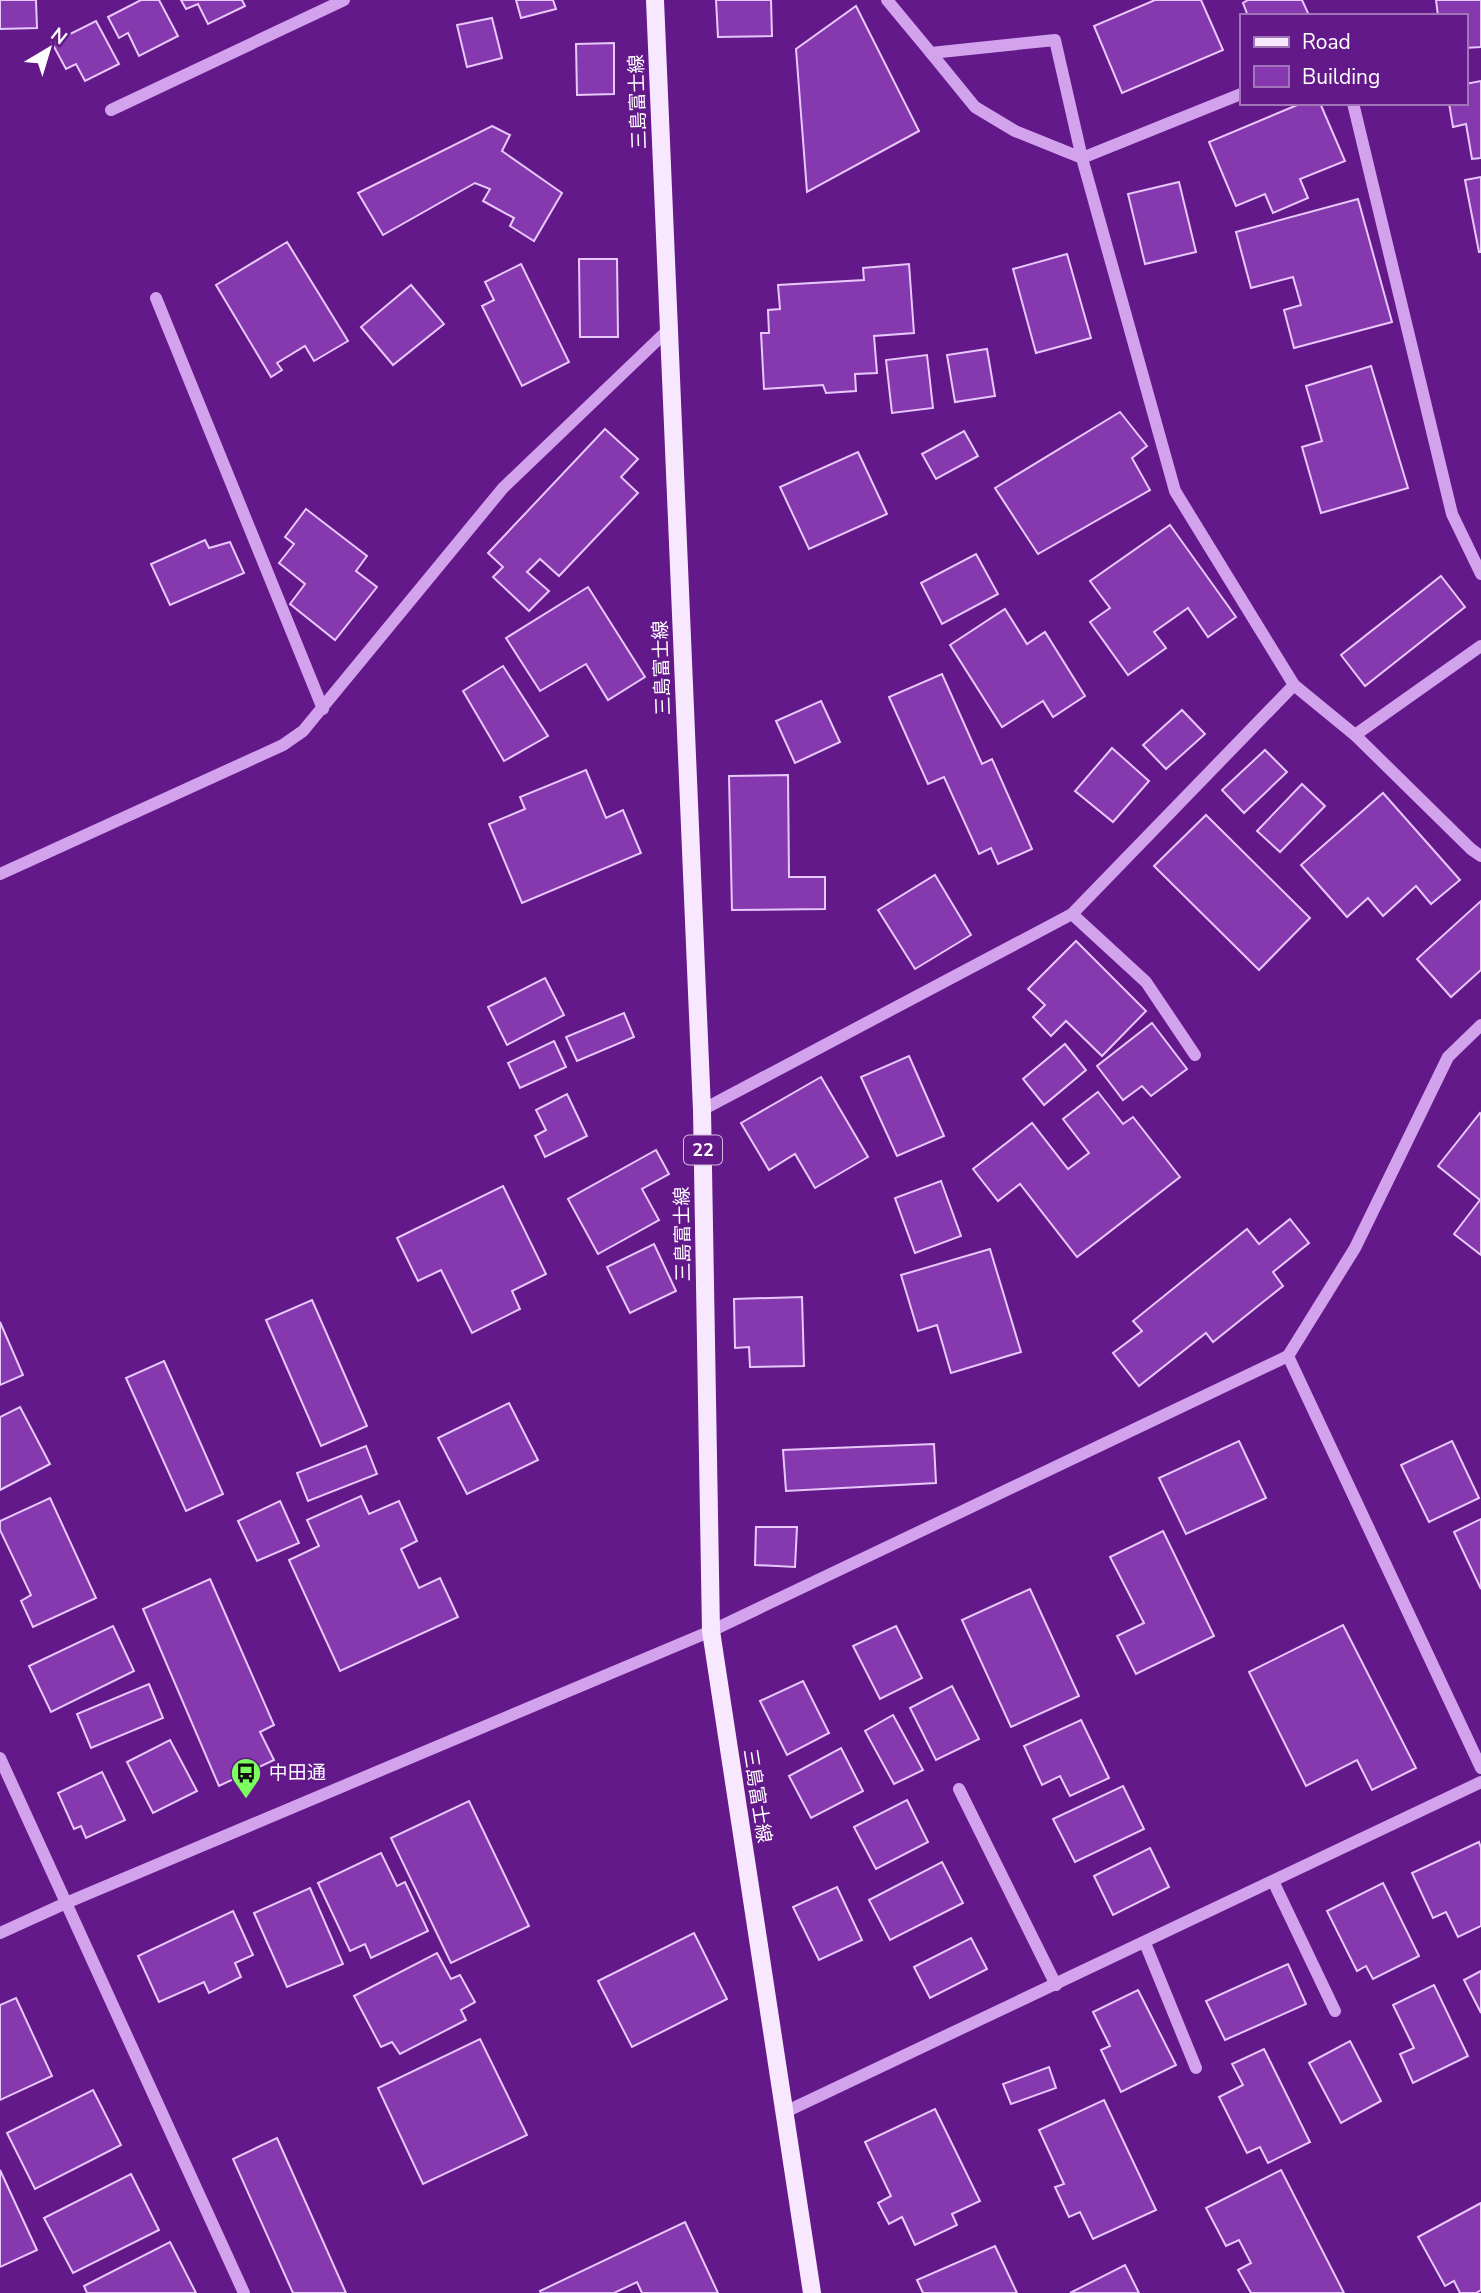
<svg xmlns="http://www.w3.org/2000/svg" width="1481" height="2293" font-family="'Nunito Sans','Noto Sans JP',sans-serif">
<rect width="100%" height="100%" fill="#631989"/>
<!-- building -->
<g fill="#8639ae" stroke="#e8c8fa" stroke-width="2">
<polygon points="0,0 36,0 37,28 0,29"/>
<polygon points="141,0 159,0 178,36 139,56 128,33 119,38 108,17"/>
<polygon points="181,0 242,0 245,6 208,24 198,4 186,9"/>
<polygon points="516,0 553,0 556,9 521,18"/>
<polygon points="716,0 771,0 772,36 718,37"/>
<polygon points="1155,0 1201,0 1223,50 1122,93 1094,26"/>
<polygon points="1248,0 1302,0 1308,13 1303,16 1248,16 1243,3"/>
<polygon points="1436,0 1481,0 1481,47 1465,48 1465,16 1438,16"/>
<polygon points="856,6 919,131 807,192 796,49"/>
<polygon points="492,18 502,58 467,67 457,25"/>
<polygon points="96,21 119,64 85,81 76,64 66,69 52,43"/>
<polygon points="614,43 614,94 577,95 576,44"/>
<polygon points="1481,81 1481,158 1472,159 1466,124 1453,127 1449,103 1465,103 1465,84"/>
<polygon points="1302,103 1320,103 1345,161 1300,179 1308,198 1273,213 1265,194 1236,206 1209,142"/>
<polygon points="492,126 510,135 502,151 562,193 534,241 510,226 514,218 483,201 490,189 475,183 383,235 358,193"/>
<polygon points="1481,177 1481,252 1479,252 1465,180"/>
<polygon points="1179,182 1196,252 1145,264 1128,194"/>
<polygon points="1358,199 1392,322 1294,348 1284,310 1301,305 1293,277 1251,288 1236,232"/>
<polygon points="287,242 348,341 314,361 305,346 277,363 282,370 271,377 216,285"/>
<polygon points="1067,254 1091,338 1036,353 1013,269"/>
<polygon points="579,259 617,259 618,337 580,337"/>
<polygon points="521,264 569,362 522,386 482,306 494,300 485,282"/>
<polygon points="909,264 914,333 874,336 877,373 855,374 856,391 826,393 823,385 764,389 761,333 769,333 768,310 780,309 778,285 864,280 863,268"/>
<polygon points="411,285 444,324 393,365 361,327"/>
<polygon points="987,349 995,396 955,402 947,355"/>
<polygon points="927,355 933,408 892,413 886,360"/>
<polygon points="1371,366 1408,488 1321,513 1302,447 1322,441 1306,386"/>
<polygon points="1120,412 1147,446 1132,458 1150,490 1038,554 995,488"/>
<polygon points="605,429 638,459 621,477 638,493 559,576 540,559 527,572 549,591 529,611 493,577 503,567 488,553"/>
<polygon points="964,431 978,456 936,479 922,454"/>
<polygon points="858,452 887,514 809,549 780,487"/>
<polygon points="306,509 367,556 356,571 377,587 335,640 290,604 305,584 279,563 294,544 285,537"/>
<polygon points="1170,525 1236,617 1208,637 1188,608 1154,632 1166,648 1128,675 1090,622 1110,608 1090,581"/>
<polygon points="205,540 209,548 230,542 244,573 170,605 151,564"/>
<polygon points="976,554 998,594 942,624 921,583"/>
<polygon points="1441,576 1465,607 1365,686 1341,655"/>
<polygon points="588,587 645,677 608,700 586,664 540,691 506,638"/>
<polygon points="1005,609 1027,644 1045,632 1085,696 1053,717 1043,701 1002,727 950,645"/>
<polygon points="503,666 548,736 504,761 463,691"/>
<polygon points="942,674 982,764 992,759 1032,849 998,864 991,848 979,854 944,777 928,784 889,697"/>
<polygon points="821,701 840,742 795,763 776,721"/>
<polygon points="1182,710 1205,734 1166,769 1143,745"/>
<polygon points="1112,748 1149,781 1113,822 1075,791"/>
<polygon points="1265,750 1287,772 1244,813 1222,790"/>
<polygon points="586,770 606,818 623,810 641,853 522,903 489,824 525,809 520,797"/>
<polygon points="788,775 789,877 825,877 825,909 732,910 729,776"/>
<polygon points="1302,784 1325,806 1280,852 1257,831"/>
<polygon points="1383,793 1460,880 1431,904 1416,886 1383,916 1368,898 1347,917 1301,865"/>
<polygon points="1206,815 1310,918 1259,970 1154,866"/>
<polygon points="935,875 971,935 915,969 878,910"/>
<polygon points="1481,901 1481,970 1451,997 1417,959"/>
<polygon points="1076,941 1146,1011 1102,1056 1066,1021 1051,1036 1033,1017 1045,1005 1028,989"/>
<polygon points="545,978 564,1015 507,1045 488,1007"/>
<polygon points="624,1013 634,1037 577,1061 566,1037"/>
<polygon points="1152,1023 1187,1069 1151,1096 1142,1086 1123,1100 1097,1066"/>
<polygon points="554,1041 566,1067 520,1088 508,1063"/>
<polygon points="1065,1044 1086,1070 1044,1105 1023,1079"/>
<polygon points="909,1056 944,1136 897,1156 861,1077"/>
<polygon points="821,1077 868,1157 815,1188 795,1154 769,1170 741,1123"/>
<polygon points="1098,1092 1123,1124 1133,1117 1180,1177 1077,1257 1020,1184 998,1201 973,1169 1032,1123 1068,1169 1089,1153 1063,1119"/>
<polygon points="567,1094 587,1136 545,1157 535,1136 546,1130 536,1110"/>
<polygon points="1480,1113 1481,1114 1481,1255 1454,1234 1480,1200 1438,1166"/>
<polygon points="656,1150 669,1174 642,1189 659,1220 598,1254 568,1199"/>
<polygon points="941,1181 961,1236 915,1253 895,1198"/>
<polygon points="503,1186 546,1274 512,1291 520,1309 472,1333 441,1270 418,1281 397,1238"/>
<polygon points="1290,1219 1309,1243 1273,1272 1283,1286 1213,1342 1206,1333 1139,1386 1113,1353 1142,1331 1133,1321 1247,1229 1259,1244"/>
<polygon points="654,1244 676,1291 630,1313 607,1267"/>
<polygon points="990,1249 1021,1352 951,1373 937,1325 918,1331 901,1275"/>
<polygon points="802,1297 804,1366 750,1367 749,1347 735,1348 734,1299"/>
<polygon points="312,1300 367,1426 321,1446 266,1320"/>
<polygon points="0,1322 23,1375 0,1385"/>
<polygon points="164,1361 223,1494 186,1511 126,1378"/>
<polygon points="509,1403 538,1460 467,1494 438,1438"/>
<polygon points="20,1407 50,1464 0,1490 0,1417"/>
<polygon points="1239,1441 1266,1498 1186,1534 1159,1478"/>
<polygon points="1452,1441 1479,1498 1429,1522 1401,1465"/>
<polygon points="934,1444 936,1483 786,1491 783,1450"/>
<polygon points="366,1446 377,1474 308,1501 297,1473"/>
<polygon points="361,1496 369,1514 399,1501 417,1541 401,1549 419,1588 440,1578 458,1617 340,1671 289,1560 319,1546 307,1520"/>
<polygon points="50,1498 96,1598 33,1627 21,1601 31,1595 0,1530 0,1521"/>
<polygon points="280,1501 299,1543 257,1561 238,1521"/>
<polygon points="1481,1519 1481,1589 1454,1532"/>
<polygon points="756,1527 797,1527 795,1567 755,1565"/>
<polygon points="1163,1531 1214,1636 1136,1674 1117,1636 1144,1623 1110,1557"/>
<polygon points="210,1579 274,1725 260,1732 274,1760 219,1786 143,1609"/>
<polygon points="1030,1589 1079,1696 1011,1727 962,1620"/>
<polygon points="1343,1625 1416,1768 1372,1790 1357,1760 1306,1786 1249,1672"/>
<polygon points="113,1626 134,1671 51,1712 29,1666"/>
<polygon points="896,1626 922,1678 880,1699 853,1646"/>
<polygon points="803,1681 829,1733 787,1755 760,1701"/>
<polygon points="149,1684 163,1718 91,1748 77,1714"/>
<polygon points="952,1686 979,1739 936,1760 910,1708"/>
<polygon points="893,1715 923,1770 894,1784 865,1731"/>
<polygon points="1081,1720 1109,1778 1070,1796 1060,1776 1042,1785 1024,1746"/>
<polygon points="170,1740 197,1791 153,1813 127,1762"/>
<polygon points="841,1748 863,1791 811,1818 789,1776"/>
<polygon points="102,1772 125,1820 86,1838 81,1826 74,1829 58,1793"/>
<polygon points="1123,1786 1144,1829 1075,1862 1053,1819"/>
<polygon points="907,1800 928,1842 876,1869 854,1827"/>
<polygon points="469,1801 529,1926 451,1963 391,1838"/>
<polygon points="1479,1842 1481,1848 1481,1926 1458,1937 1446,1912 1433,1918 1412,1873"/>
<polygon points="1150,1848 1169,1887 1113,1915 1094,1876"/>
<polygon points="381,1853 397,1886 405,1882 428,1931 371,1958 365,1944 350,1951 318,1883"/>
<polygon points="942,1862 963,1903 890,1940 869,1900"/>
<polygon points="1383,1883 1419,1956 1373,1979 1366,1966 1357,1971 1327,1911"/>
<polygon points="837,1887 862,1940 819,1960 793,1907"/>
<polygon points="310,1888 343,1964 287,1987 254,1913"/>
<polygon points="233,1911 253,1955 235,1963 241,1977 209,1993 204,1982 159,2002 138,1956"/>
<polygon points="694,1933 727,1999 632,2047 598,1981"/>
<polygon points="971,1938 987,1969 930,1998 914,1967"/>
<polygon points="437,1953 451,1979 460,1975 475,2002 461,2010 466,2020 400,2054 392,2042 381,2047 354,1996"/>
<polygon points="1288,1964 1306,2004 1225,2040 1206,2001"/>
<polygon points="1481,1971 1481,2013 1464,1980"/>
<polygon points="1434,1985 1468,2056 1413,2083 1400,2054 1414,2048 1393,2005"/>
<polygon points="1138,1990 1176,2065 1121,2092 1101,2050 1110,2046 1093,2012"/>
<polygon points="16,1998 52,2076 0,2100 0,2005"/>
<polygon points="480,2039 527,2135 423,2184 378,2088"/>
<polygon points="1350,2041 1381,2101 1341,2123 1309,2063"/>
<polygon points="1264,2049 1310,2142 1268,2163 1260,2147 1247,2153 1219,2097 1243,2085 1232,2064"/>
<polygon points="1049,2067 1056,2088 1011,2104 1003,2084"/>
<polygon points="93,2090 121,2145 35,2189 7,2133"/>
<polygon points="1104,2100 1156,2210 1093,2239 1080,2212 1069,2217 1055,2187 1064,2184 1039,2130"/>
<polygon points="935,2109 980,2201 952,2214 957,2225 915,2245 902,2217 889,2224 878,2203 891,2196 865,2142"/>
<polygon points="277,2138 346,2293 293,2293 233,2159"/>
<polygon points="0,2170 37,2250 0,2267"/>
<polygon points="1281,2170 1344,2293 1251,2293 1238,2270 1251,2263 1239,2240 1226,2246 1206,2208"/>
<polygon points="131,2174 159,2230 73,2273 44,2218"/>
<polygon points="1481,2203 1481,2290 1476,2293 1460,2293 1454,2281 1445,2286 1418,2237"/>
<polygon points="685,2222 718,2293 642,2293 637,2282 614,2293 541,2293 540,2291"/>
<polygon points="170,2242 196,2293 87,2293 84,2286"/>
<polygon points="995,2246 1017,2293 923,2293 917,2280"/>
<polygon points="1125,2265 1139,2293 1070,2293"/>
</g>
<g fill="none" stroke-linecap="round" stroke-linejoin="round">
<!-- minor -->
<g stroke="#d3a2ed" stroke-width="12">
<polyline points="887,0 931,53 1055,40 1082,158 1241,94"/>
<polyline points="931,53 975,107 1015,131 1082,158 1175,491 1294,685"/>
<polyline points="1353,103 1452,514 1481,574"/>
<polyline points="111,110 344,0"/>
<polyline points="156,298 323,709"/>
<polyline points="1355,735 1471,849 1481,856"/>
<polyline points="0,874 283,745 303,731 503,488 668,330"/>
<polyline points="1072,914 1146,982 1195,1055"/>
<polyline points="702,1110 1072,914 1294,685 1355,735 1481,646"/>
<polyline points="1288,1356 1481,1768"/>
<polyline points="0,1758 244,2293"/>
<polyline points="959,1789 1056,1985"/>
<polyline points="1273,1881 1335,2011"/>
<polyline points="0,1933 66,1903 711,1631 1288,1356 1355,1248 1448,1057 1481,1025"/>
<polyline points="1145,1943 1196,2068"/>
<polyline points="783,2113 1481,1782"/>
</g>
<!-- major -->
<polyline stroke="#f8e8ff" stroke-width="18" points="655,0 702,1110 711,1631 812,2293"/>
</g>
<!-- icons -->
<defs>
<g id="bus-pin" transform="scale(1.575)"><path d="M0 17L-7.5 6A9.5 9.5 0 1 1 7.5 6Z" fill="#7cff5e" stroke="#631989"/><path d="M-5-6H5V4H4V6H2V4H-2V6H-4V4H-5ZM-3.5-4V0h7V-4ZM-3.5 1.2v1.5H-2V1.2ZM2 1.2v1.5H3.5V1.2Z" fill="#111"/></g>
</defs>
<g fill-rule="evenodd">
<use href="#bus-pin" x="246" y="1773"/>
</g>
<g text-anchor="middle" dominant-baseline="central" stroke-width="5" stroke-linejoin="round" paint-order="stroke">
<!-- shield labels -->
<rect fill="#631989" stroke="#d0badc" stroke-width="2" x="684" y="1135.5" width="38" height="29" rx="5"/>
<g font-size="18" font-weight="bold" fill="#fff">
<text x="703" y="1150">22</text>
</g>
<!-- street labels -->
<g font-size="19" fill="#fff" stroke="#631989">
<text transform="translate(638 102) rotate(-92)">三島富士線</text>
<text transform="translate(662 668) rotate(-92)">三島富士線</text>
<text transform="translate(683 1234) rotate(-91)">三島富士線</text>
<text transform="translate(757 1796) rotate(81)">三島富士線</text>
</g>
<!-- poi labels -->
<g font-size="19" fill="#fff" stroke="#631989" text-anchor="start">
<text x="269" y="1773">中田通</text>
</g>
</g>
<!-- legend -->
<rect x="1240" y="14" width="228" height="91" fill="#631989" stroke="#a175b8" stroke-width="2"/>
<rect x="1254" y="37" width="35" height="10" fill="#f8e8ff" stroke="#a175b8" stroke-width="2"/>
<text x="1302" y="49" font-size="21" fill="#ffffff">Road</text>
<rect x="1254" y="66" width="35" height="21" fill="#8639ae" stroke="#a175b8" stroke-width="2"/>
<text x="1302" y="84" font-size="21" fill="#ffffff">Building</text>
<!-- north arrow -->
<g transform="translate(49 49) rotate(38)" stroke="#631989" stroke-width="5" paint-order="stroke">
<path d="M0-5L12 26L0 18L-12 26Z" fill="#ffffff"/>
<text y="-10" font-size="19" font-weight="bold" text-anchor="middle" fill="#ffffff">N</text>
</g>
</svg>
